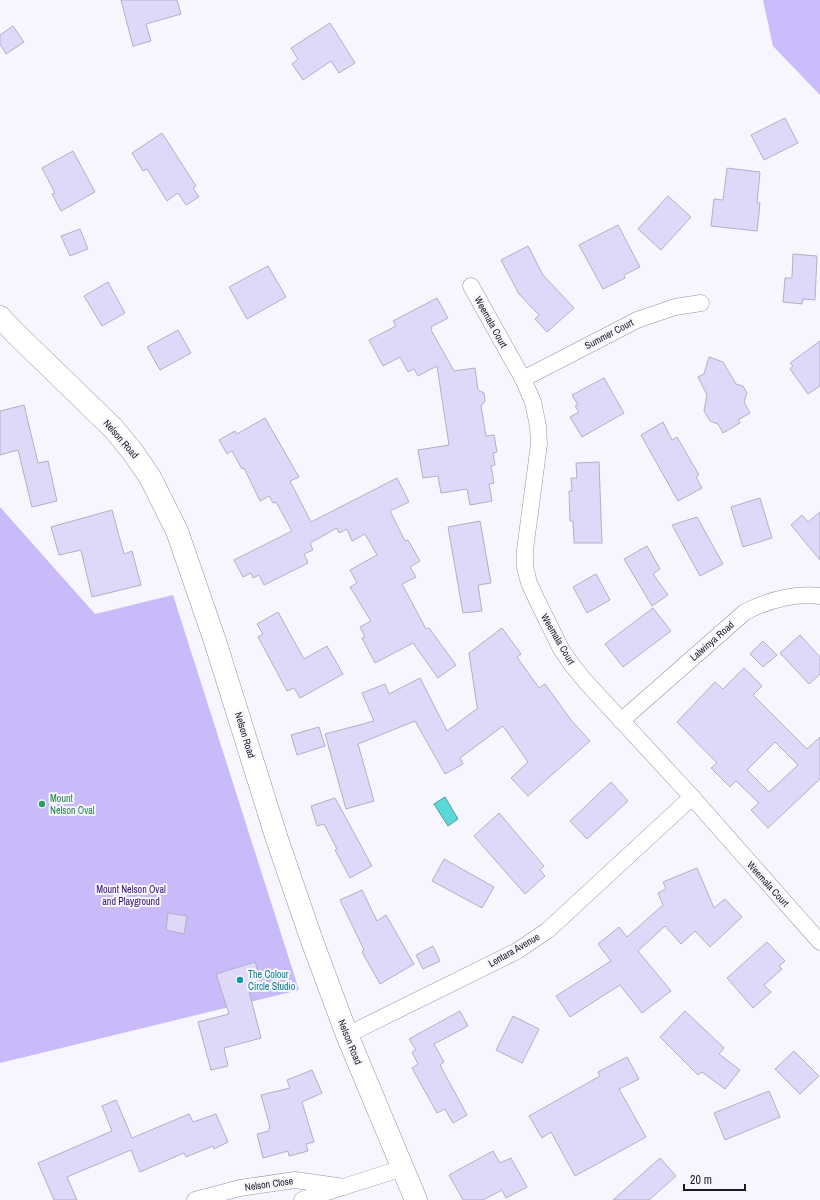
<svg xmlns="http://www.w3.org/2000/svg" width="820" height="1200" font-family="'Archivo Narrow',sans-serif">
<rect width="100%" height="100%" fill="#f7f5fe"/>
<!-- green -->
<polygon fill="#c9bbf9" points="0,507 95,614 173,595 299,990 0,1063"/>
<!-- forest -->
<polygon fill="#cbbdfb" points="763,0 820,0 820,95 773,46"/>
<!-- water -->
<polygon fill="#5cd8d9" stroke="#499fa2" points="445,797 458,819 448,826 434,804"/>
<!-- building -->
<g fill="#dfd9f9" stroke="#b3afc5" fill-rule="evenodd">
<polygon points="121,0 177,0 181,14 146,24 151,41 133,46"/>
<polygon points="330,23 355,63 339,73 331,61 303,80 292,64 298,59 291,48"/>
<polygon points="13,26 24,42 6,54 0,44 0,35"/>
<polygon points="785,118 798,143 764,160 751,135"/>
<polygon points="162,133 196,186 193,188 199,197 186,205 178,193 167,201 147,169 143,171 132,153"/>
<polygon points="73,151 95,192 61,211 52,194 55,193 42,168"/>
<polygon points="727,168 760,172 757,203 760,203 757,231 711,226 714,199 723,200"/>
<polygon points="668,196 691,217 661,250 638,229"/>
<polygon points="618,225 640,267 624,275 625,278 603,289 579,245"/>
<polygon points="80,229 88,249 70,256 61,236"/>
<polygon points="528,246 543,275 574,308 547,332 535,319 539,315 519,294 501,260"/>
<polygon points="793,254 817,256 815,300 803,299 802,304 783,302 785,278 792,278"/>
<polygon points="268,266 286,297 247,319 229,287"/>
<polygon points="108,282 125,313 102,326 84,296"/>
<polygon points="437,298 448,318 431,327 432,329 431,330 454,371 475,368 478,390 484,393 485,401 481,406 486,436 494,435 497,452 493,453 495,465 491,466 494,483 489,484 492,501 470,505 467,489 441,493 438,476 423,478 418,450 449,445 437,366 418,376 414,369 408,372 400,357 383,366 369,340 396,326 393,321"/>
<polygon points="178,330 191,353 160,370 147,347"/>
<polygon points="820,341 820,386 808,394 790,369 793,366 790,363"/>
<polygon points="709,357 723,362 736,384 743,386 747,393 744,402 750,413 738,420 740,423 723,433 718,424 710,421 704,411 707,395 698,377 704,374"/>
<polygon points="604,378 624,413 582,437 570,417 579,412 575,406 578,405 572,395"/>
<polygon points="24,405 38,463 48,461 57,501 32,507 18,450 0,455 0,411"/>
<polygon points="265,418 299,477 290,481 311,522 397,478 409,502 390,511 405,541 408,540 420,561 410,567 416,577 402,584 426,629 429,628 456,665 438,678 413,643 375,663 362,638 365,637 360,627 371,621 350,587 357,583 350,570 377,555 365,534 352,541 347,529 339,533 337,528 310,543 313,550 304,554 308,563 264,585 259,575 253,578 251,573 243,577 234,560 292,531 276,502 273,503 269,496 260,501 244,468 242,469 232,451 227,454 219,440 235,431 237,434"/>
<polygon points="663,422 672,440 677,437 699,475 696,477 702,488 678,501 641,435"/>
<polygon points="599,462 602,543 574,543 573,521 570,521 569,491 572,491 571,478 577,478 576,463"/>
<polygon points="760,498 772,538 743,547 731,507"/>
<polygon points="112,510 124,554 132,551 141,585 92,597 81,550 59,555 51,527"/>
<polygon points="820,512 820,560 791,525 802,515 808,522"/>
<polygon points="697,517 723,564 700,576 672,525"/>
<polygon points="480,521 491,583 478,585 482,611 463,613 448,527"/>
<polygon points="647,546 660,569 653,574 668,595 652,606 624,559"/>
<polygon points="596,574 610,600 587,613 573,587"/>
<polygon points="653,608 671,631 623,667 605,644"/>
<polygon points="278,612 304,659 327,646 343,674 300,698 294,688 287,691 258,637 263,634 257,624"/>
<polygon points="502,628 521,654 517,657 539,688 545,684 571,720 590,741 528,796 511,778 528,762 503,726 460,758 463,764 445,774 415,721 358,744 374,801 346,809 325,734 374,721 362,693 385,684 389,694 420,678 447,731 478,708 477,706 469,653"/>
<polygon points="800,635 820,657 820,674 809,684 780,653"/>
<polygon points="763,641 777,655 763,667 750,654"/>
<path d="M 744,668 L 762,686 L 753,695 L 807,749 L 820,737 L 820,779 L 768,828 L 751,810 L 759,803 L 736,781 L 730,787 L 711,768 L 717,763 L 677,722 L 715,682 L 723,689 ZM 775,742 L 798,765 L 769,792 L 747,770 Z"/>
<polygon points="319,727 325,746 297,755 291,735"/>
<polygon points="611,782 628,801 587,839 570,821"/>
<polygon points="335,798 372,866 350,878 335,850 337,849 324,824 317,826 311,806"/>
<polygon points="499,813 544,866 540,870 545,876 525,894 474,836"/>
<polygon points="444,859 494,887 482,908 432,881"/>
<polygon points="697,868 714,908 725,899 742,917 710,947 695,931 681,944 665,926 638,951 671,991 642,1013 620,985 570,1017 556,996 611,961 598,944 619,927 627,937 663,905 658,893 666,889 663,882"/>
<polygon points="362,890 377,921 386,915 414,964 380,984 362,952 364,950 340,900"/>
<polygon points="168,913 187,916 184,934 166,930"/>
<polygon points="767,942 785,961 779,966 782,969 764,985 771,992 753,1008 727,978"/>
<polygon points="433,946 440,961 423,969 416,955"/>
<polygon points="255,962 263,986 249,991 261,1038 224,1048 228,1066 211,1070 198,1022 229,1014 216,974"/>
<polygon points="460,1011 468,1026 434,1044 444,1062 440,1065 467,1115 453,1123 445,1109 437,1113 412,1068 418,1064 412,1052 416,1050 409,1039"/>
<polygon points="685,1011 724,1048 719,1054 740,1070 725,1089 702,1072 698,1075 660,1037"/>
<polygon points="513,1016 539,1029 522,1063 496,1050"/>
<polygon points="794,1051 819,1076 800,1094 775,1069"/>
<polygon points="627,1057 639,1079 619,1089 646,1137 575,1176 551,1132 542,1138 529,1116 600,1076 598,1072"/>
<polygon points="312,1070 322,1093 302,1102 314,1142 306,1144 308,1151 289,1156 288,1151 263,1158 257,1134 269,1131 269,1128 270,1127 261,1095 290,1088 287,1080"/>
<polygon points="769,1091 780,1117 725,1140 714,1113"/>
<polygon points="116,1100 132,1138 189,1114 193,1122 216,1114 228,1142 214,1149 213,1146 186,1157 184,1153 140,1172 131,1150 67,1177 77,1200 54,1200 38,1163 112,1131 102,1106"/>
<polygon points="493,1151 500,1163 511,1158 527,1187 506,1198 502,1190 483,1200 463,1200 449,1175"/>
<polygon points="660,1158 676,1176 649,1200 613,1200"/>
</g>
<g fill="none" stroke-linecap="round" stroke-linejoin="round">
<!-- street casing -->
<g stroke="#9591a6" stroke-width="17">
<g id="street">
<polyline points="471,286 523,379 533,402 538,426 539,444 525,550 525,567 529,583 535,596 561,649 572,665 585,681 692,797 820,942"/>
<polyline points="523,379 637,320 675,307 701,303"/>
<path d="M 621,721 L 745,612 C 769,600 793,593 820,596"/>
<polyline points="347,1035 517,951 548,930 692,797"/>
<polyline points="195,1200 240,1188 295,1180 344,1187"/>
<polyline points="302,1200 403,1168"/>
</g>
</g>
<!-- secondary casing -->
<g stroke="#9591a6" stroke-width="23">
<polyline id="secondary" points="0,317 15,333 113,428 132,451 150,477 177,531 215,641 277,839 311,938 347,1035 416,1200"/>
</g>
<!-- street -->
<use href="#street" stroke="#fff" stroke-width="16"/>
<!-- secondary -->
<use href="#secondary" stroke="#fff" stroke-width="22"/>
</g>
<!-- markers -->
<circle fill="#2e9e5b" stroke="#f7f5fe" stroke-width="1.5" cx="42" cy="804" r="4"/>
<circle fill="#0f9aa8" stroke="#f7f5fe" stroke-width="1.5" cx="240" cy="980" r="4"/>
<g text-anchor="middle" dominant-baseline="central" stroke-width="4" stroke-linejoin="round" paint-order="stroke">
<!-- street labels -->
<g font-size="10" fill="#1c1a22" stroke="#f7f5fe">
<text transform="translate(491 322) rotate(61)">Weemala Court</text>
<text transform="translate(609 334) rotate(-28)">Summer Court</text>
<text transform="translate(121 439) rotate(49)">Nelson Road</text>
<text transform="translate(558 639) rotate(60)">Weemala Court</text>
<text transform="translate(712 641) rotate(-41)">Lalwinya Road</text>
<text transform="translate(245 735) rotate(73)">Nelson Road</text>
<text transform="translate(768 884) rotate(48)">Weemala Court</text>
<text transform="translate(514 950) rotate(-30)">Lentara Avenue</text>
<text transform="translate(350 1042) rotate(68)">Nelson Road</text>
<text transform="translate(269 1184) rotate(-8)">Nelson Close</text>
</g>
<!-- leisure labels -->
<g font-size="10" fill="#27864d" stroke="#f7f5fe" text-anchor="start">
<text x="50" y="798">Mount<tspan x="50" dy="12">Nelson Oval</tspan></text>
</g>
<!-- park labels -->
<g font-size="10" fill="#38156d" stroke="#f7f5fe">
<text x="131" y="889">Mount Nelson Oval<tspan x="131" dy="12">and Playground</tspan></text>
</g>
<!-- culture labels -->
<g font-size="10" fill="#0d838f" stroke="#f7f5fe" text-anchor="start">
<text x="248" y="974">The Colour<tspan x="248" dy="12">Circle Studio</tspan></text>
</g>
</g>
<!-- scale -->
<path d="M684 1184v6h61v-6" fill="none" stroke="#1c1a22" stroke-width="2"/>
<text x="690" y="1184" font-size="12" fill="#1c1a22" stroke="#f7f5fe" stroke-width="3" paint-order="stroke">20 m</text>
</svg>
